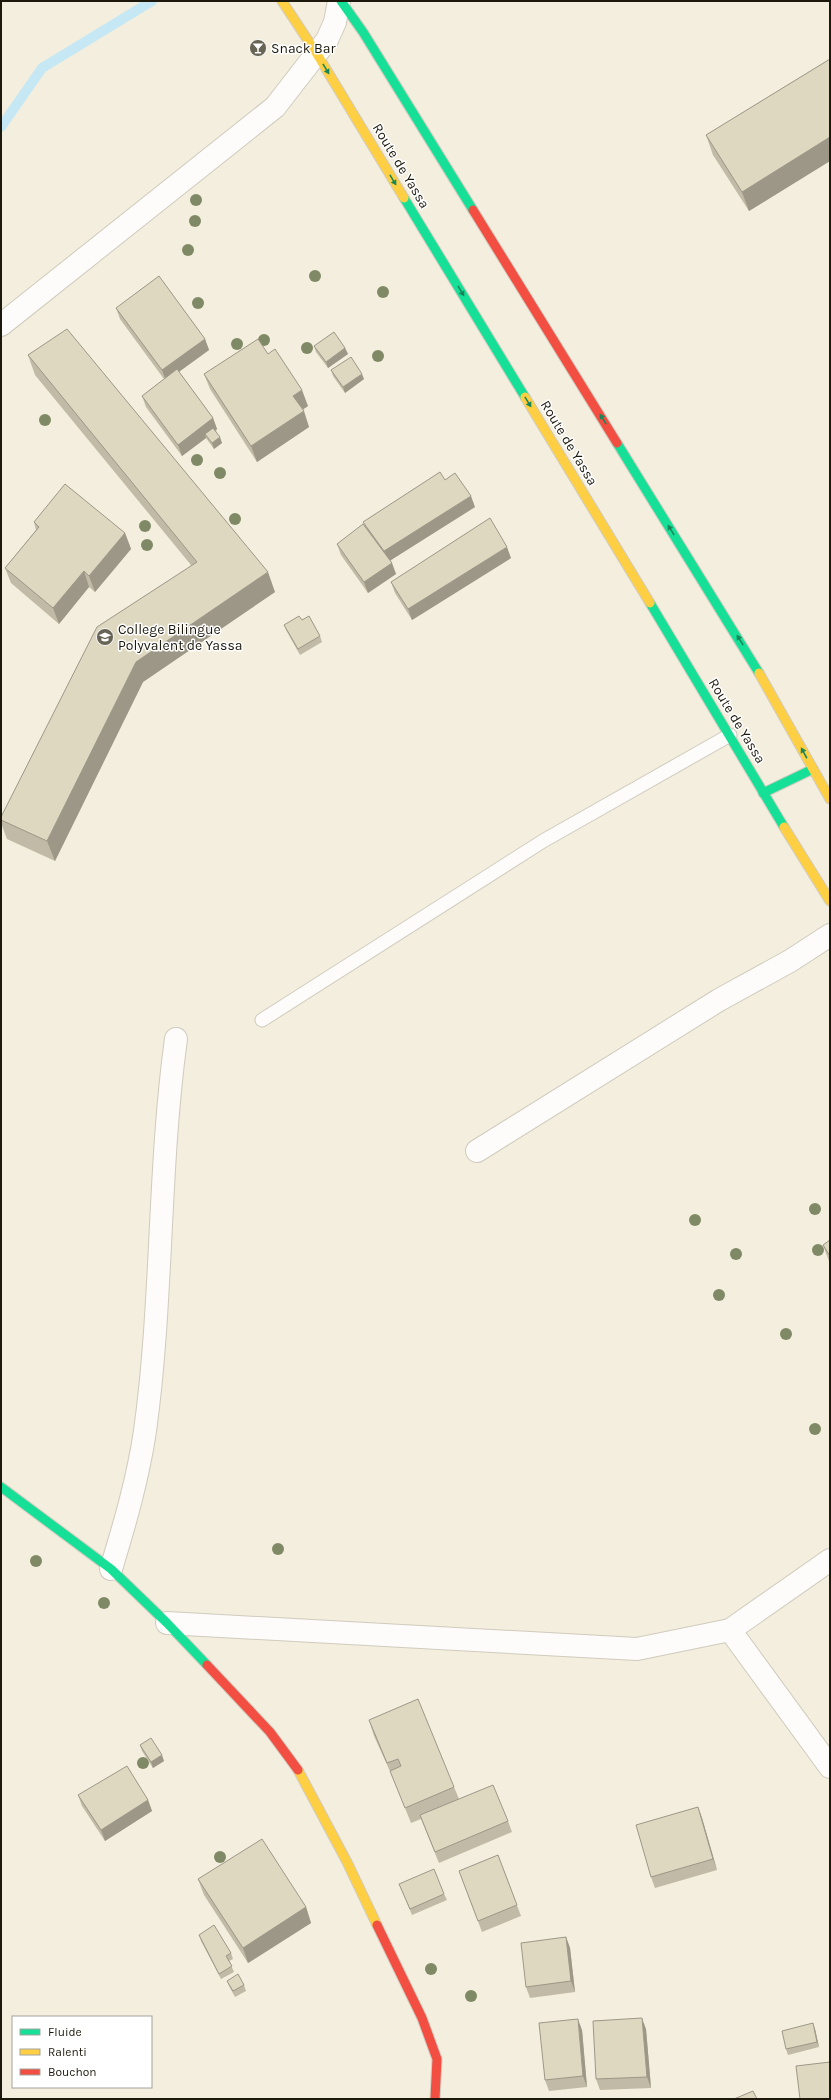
<svg xmlns="http://www.w3.org/2000/svg" width="831" height="2100" font-family="Karla,sans-serif">
<rect width="100%" height="100%" fill="#f3eedd"/>
<g fill="none" stroke-linecap="round" stroke-linejoin="round">
<!-- stream -->
<polyline stroke="#c6e8f4" stroke-width="10" points="1,127 42,68 152,1"/>
<!-- lane casing -->
<g stroke="#d0cbbe" stroke-width="15">
<polyline id="lane" points="262,1020 543,841 730,735"/>
</g>
<!-- street casing -->
<g stroke="#d0cbbe" stroke-width="24">
<g id="street">
<polyline points="1,325 275,107 327,40 335,22 339,1"/>
<polyline points="477,1151 719,1000 790,961 830,935"/>
<path d="M 111,1569 C 125,1523 138,1478 145,1431 C 163,1301 158,1169 176,1039"/>
<polyline points="167,1623 637,1649 730,1630 830,1560"/>
<polyline points="730,1630 830,1767"/>
</g>
</g>
<!-- fast casing -->
<g stroke="#d0cbbe" stroke-width="11">
<g id="fast">
<polyline points="341,1 363,32 473,210"/>
<polyline points="404,198 525,397"/>
<polyline points="617,443 759,673"/>
<polyline points="650,603 784,827"/>
<polyline points="763,793 813,769"/>
<polyline points="1,1487 111,1569 167,1623 207,1665"/>
</g>
</g>
<!-- slow casing -->
<g stroke="#d0cbbe" stroke-width="11">
<g id="slow">
<polyline points="282,1 317,54 404,198"/>
<polyline points="525,397 650,603"/>
<polyline points="759,673 830,799"/>
<polyline points="784,827 830,901"/>
<polyline points="298,1770 347,1862 377,1925"/>
</g>
</g>
<!-- jam casing -->
<g stroke="#d0cbbe" stroke-width="11">
<g id="jam">
<polyline points="473,210 617,443"/>
<polyline points="207,1665 270,1732 298,1770"/>
<polyline points="377,1925 422,2018 437,2059 435,2099"/>
</g>
</g>
<!-- lane -->
<use href="#lane" stroke="#fdfcfa" stroke-width="13"/>
<!-- street -->
<use href="#street" stroke="#fdfcfa" stroke-width="22"/>
<!-- fast -->
<use href="#fast" stroke="#16e098" stroke-width="9"/>
<!-- slow -->
<use href="#slow" stroke="#ffcf43" stroke-width="9"/>
<!-- jam -->
<use href="#jam" stroke="#f24e42" stroke-width="9"/>
</g>
<!-- trees -->
<g fill="#808965">
<circle cx="196" cy="200" r="6"/>
<circle cx="195" cy="221" r="6"/>
<circle cx="188" cy="250" r="6"/>
<circle cx="315" cy="276" r="6"/>
<circle cx="383" cy="292" r="6"/>
<circle cx="198" cy="303" r="6"/>
<circle cx="264" cy="340" r="6"/>
<circle cx="237" cy="344" r="6"/>
<circle cx="307" cy="348" r="6"/>
<circle cx="378" cy="356" r="6"/>
<circle cx="45" cy="420" r="6"/>
<circle cx="197" cy="460" r="6"/>
<circle cx="220" cy="473" r="6"/>
<circle cx="235" cy="519" r="6"/>
<circle cx="145" cy="526" r="6"/>
<circle cx="147" cy="545" r="6"/>
<circle cx="815" cy="1209" r="6"/>
<circle cx="695" cy="1220" r="6"/>
<circle cx="818" cy="1250" r="6"/>
<circle cx="736" cy="1254" r="6"/>
<circle cx="719" cy="1295" r="6"/>
<circle cx="786" cy="1334" r="6"/>
<circle cx="815" cy="1429" r="6"/>
<circle cx="278" cy="1549" r="6"/>
<circle cx="36" cy="1561" r="6"/>
<circle cx="104" cy="1603" r="6"/>
<circle cx="143" cy="1763" r="6"/>
<circle cx="220" cy="1857" r="6"/>
<circle cx="431" cy="1969" r="6"/>
<circle cx="471" cy="1996" r="6"/>
</g>
<!-- wall -->
<g fill="#c0baa6">
<polygon points="830,59 830,161 749,211 713,155 706,135"/>
<polygon points="116,308 205,339 209,350 179,372 213,418 217,429 216,431 222,443 214,449 206,438 182,456 146,407 142,396 164,379 120,319"/>
<polygon points="314,346 345,348 348,354 328,368 316,352"/>
<polygon points="268,354 308,406 302,410 309,427 257,462 210,389 204,374"/>
<polygon points="28,355 275,592 143,682 55,861 7,839 1,823 1,817 191,565 35,375"/>
<polygon points="331,370 364,379 345,393 333,376"/>
<polygon points="475,507 390,560 396,574 368,593 341,555 337,544 366,529 363,522"/>
<polygon points="34,522 125,533 131,549 95,592 89,587 59,624 11,583 5,568 36,530"/>
<polygon points="511,558 412,620 395,593 391,582"/>
<polygon points="302,620 320,636 322,642 300,655 286,630 284,625"/>
<polygon points="830,1240 830,1264 823,1245"/>
<polygon points="369,1720 454,1787 459,1799 508,1821 512,1832 439,1863 421,1819 411,1823 393,1778 374,1736"/>
<polygon points="140,1745 164,1761 153,1768 142,1751"/>
<polygon points="78,1795 148,1800 152,1811 105,1841 82,1806"/>
<polygon points="698,1807 702,1818 717,1870 655,1888 651,1877"/>
<polygon points="498,1855 521,1916 482,1932 459,1871"/>
<polygon points="198,1879 306,1907 311,1923 248,1963 204,1895"/>
<polygon points="399,1884 444,1894 447,1900 412,1915"/>
<polygon points="199,1935 231,1953 233,1959 229,1961 234,1972 221,1979 201,1941"/>
<polygon points="566,1937 570,1948 575,1992 530,1998 526,1987"/>
<polygon points="227,1981 244,1985 246,1991 235,1997 229,1986"/>
<polygon points="646,2029 651,2088 600,2090 596,2079"/>
<polygon points="815,2029 819,2047 788,2055 786,2049"/>
<polygon points="582,2030 587,2087 549,2091 545,2080"/>
</g>
<!-- shaded-wall -->
<g fill="#9c9787">
<polygon points="830,137 830,161 749,211 742,192"/>
<polygon points="205,339 209,350 166,381 162,370"/>
<polygon points="345,348 348,354 328,368 326,362"/>
<polygon points="362,374 364,379 345,393 343,387"/>
<polygon points="302,390 308,406 299,412 293,396"/>
<polygon points="304,411 309,427 257,462 251,446"/>
<polygon points="213,418 217,429 207,437 205,434 206,438 182,456 178,445"/>
<polygon points="220,437 222,443 214,449 212,443"/>
<polygon points="471,496 475,507 388,562 384,551"/>
<polygon points="125,533 131,549 95,592 89,576"/>
<polygon points="507,547 511,558 412,620 408,609"/>
<polygon points="392,563 396,574 368,593 364,582"/>
<polygon points="84,571 89,587 59,624 53,608"/>
<polygon points="268,572 275,592 143,682 55,861 47,841 136,662"/>
<polygon points="162,1755 164,1761 153,1768 151,1762"/>
<polygon points="148,1800 152,1811 105,1841 101,1830"/>
<polygon points="698,1807 702,1818 717,1870 713,1859"/>
<polygon points="306,1907 311,1923 248,1963 243,1948"/>
<polygon points="566,1937 570,1948 575,1992 571,1981"/>
<polygon points="642,2018 646,2029 651,2088 647,2077"/>
<polygon points="578,2019 582,2030 587,2087 583,2076"/>
<polygon points="813,2023 815,2029 819,2047 817,2042"/>
</g>
<!-- building -->
<g fill="#dfd8c1" stroke="#9c9787">
<polygon points="830,59 830,137 742,192 706,135"/>
<polygon points="159,276 205,339 162,370 116,308"/>
<polygon points="67,329 268,572 136,662 47,841 1,820 1,817 97,627 197,562 28,355"/>
<polygon points="334,332 345,348 326,362 314,346"/>
<polygon points="258,339 268,354 275,349 302,390 293,396 304,411 251,446 204,374"/>
<polygon points="351,357 362,374 343,387 331,370"/>
<polygon points="177,369 213,418 178,445 142,396"/>
<polygon points="213,428 220,437 212,443 205,434"/>
<polygon points="440,472 445,480 455,473 471,496 384,551 363,522"/>
<polygon points="65,484 125,533 89,576 84,571 53,608 5,568 39,527 34,522"/>
<polygon points="490,518 507,547 408,609 391,582"/>
<polygon points="363,524 392,563 364,582 337,544"/>
<polygon points="299,616 302,620 309,616 320,636 298,649 284,625"/>
<polygon points="830,1240 830,1256 823,1245"/>
<polygon points="418,1699 454,1787 405,1808 390,1771 401,1766 398,1759 387,1763 369,1720"/>
<polygon points="151,1738 162,1755 151,1762 140,1745"/>
<polygon points="127,1766 148,1800 101,1830 78,1795"/>
<polygon points="493,1785 508,1821 435,1852 420,1815"/>
<polygon points="698,1807 713,1859 651,1877 636,1825"/>
<polygon points="262,1839 306,1907 243,1948 198,1879"/>
<polygon points="498,1855 517,1905 478,1921 459,1871"/>
<polygon points="434,1869 444,1894 410,1909 399,1884"/>
<polygon points="214,1925 231,1953 226,1956 232,1966 219,1974 199,1935"/>
<polygon points="566,1937 571,1981 526,1987 521,1943"/>
<polygon points="238,1974 244,1985 233,1991 227,1981"/>
<polygon points="642,2018 647,2077 596,2079 593,2021"/>
<polygon points="578,2019 583,2076 545,2080 539,2023"/>
<polygon points="813,2023 817,2042 786,2049 782,2031"/>
<polygon points="830,2062 830,2099 800,2099 796,2066"/>
<polygon points="753,2091 757,2099 734,2099"/>
</g>
<!-- one-way arrows -->
<defs><path id="oneway-solid" d="M-6-.8H1V-3.2L6.5 0L1 3.2V.8H-6Z"/></defs>
<g fill="#198659">
<use href="#oneway-solid" transform="translate(326 69) rotate(59)"/>
<use href="#oneway-solid" transform="translate(393 180) rotate(59)"/>
<use href="#oneway-solid" transform="translate(461 291) rotate(59)"/>
<use href="#oneway-solid" transform="translate(528 402) rotate(59)"/>
<use href="#oneway-solid" transform="translate(603 419) rotate(-122)"/>
<use href="#oneway-solid" transform="translate(671 530) rotate(-122)"/>
<use href="#oneway-solid" transform="translate(740 640) rotate(-122)"/>
<use href="#oneway-solid" transform="translate(804 753) rotate(-119)"/>
</g>
<!-- icons -->
<defs>
<g id="bar-disc" transform="scale(0.9)"><circle r="9.5" fill="#676355" stroke="#fff"/><path d="M-6-5H6L.8 .8V4.5H3.5V6h-7V4.5H-.8V.8Z" fill="#fff"/></g>
<g id="school-disc" transform="scale(0.9)"><circle r="9.5" fill="#676355" stroke="#fff"/><path d="M0-5L7-2L0 1L-7-2ZM-4 1L0 2.5L4 1V4Q0 6-4 4Z" fill="#fff"/></g>
</defs>
<g fill-rule="evenodd">
<use href="#bar-disc" x="258" y="48"/>
<use href="#school-disc" x="105" y="637"/>
</g>
<g text-anchor="middle" dominant-baseline="central" stroke-width="3" stroke-linejoin="round" paint-order="stroke">
<!-- poi labels -->
<g font-size="14" fill="#1c180c" stroke="#fff" text-anchor="start">
<text x="271" y="48">Snack Bar</text>
<text x="118" y="629">College Bilingue<tspan x="118" dy="16">Polyvalent de Yassa</tspan></text>
</g>
<!-- street labels -->
<g font-size="14" fill="#1c180c" stroke="#fff">
<text transform="translate(401 166) rotate(59)">Route de Yassa</text>
<text transform="translate(569 443) rotate(59)">Route de Yassa</text>
<text transform="translate(737 721) rotate(59)">Route de Yassa</text>
</g>
</g>
<!-- border -->
<rect width="831" height="2100" fill="none" stroke="#1c180c" stroke-width="4"/>
<!-- legend -->
<rect x="12" y="2016" width="140" height="72" fill="#ffffff" stroke="#a4a39e"/>
<rect x="20" y="2029" width="20" height="6" fill="#16e098" stroke="#a4a39e"/>
<text x="48" y="2036" font-size="12" fill="#1c180c">Fluide</text>
<rect x="20" y="2049" width="20" height="6" fill="#ffcf43" stroke="#a4a39e"/>
<text x="48" y="2056" font-size="12" fill="#1c180c">Ralenti</text>
<rect x="20" y="2069" width="20" height="6" fill="#f24e42" stroke="#a4a39e"/>
<text x="48" y="2076" font-size="12" fill="#1c180c">Bouchon</text>
</svg>
